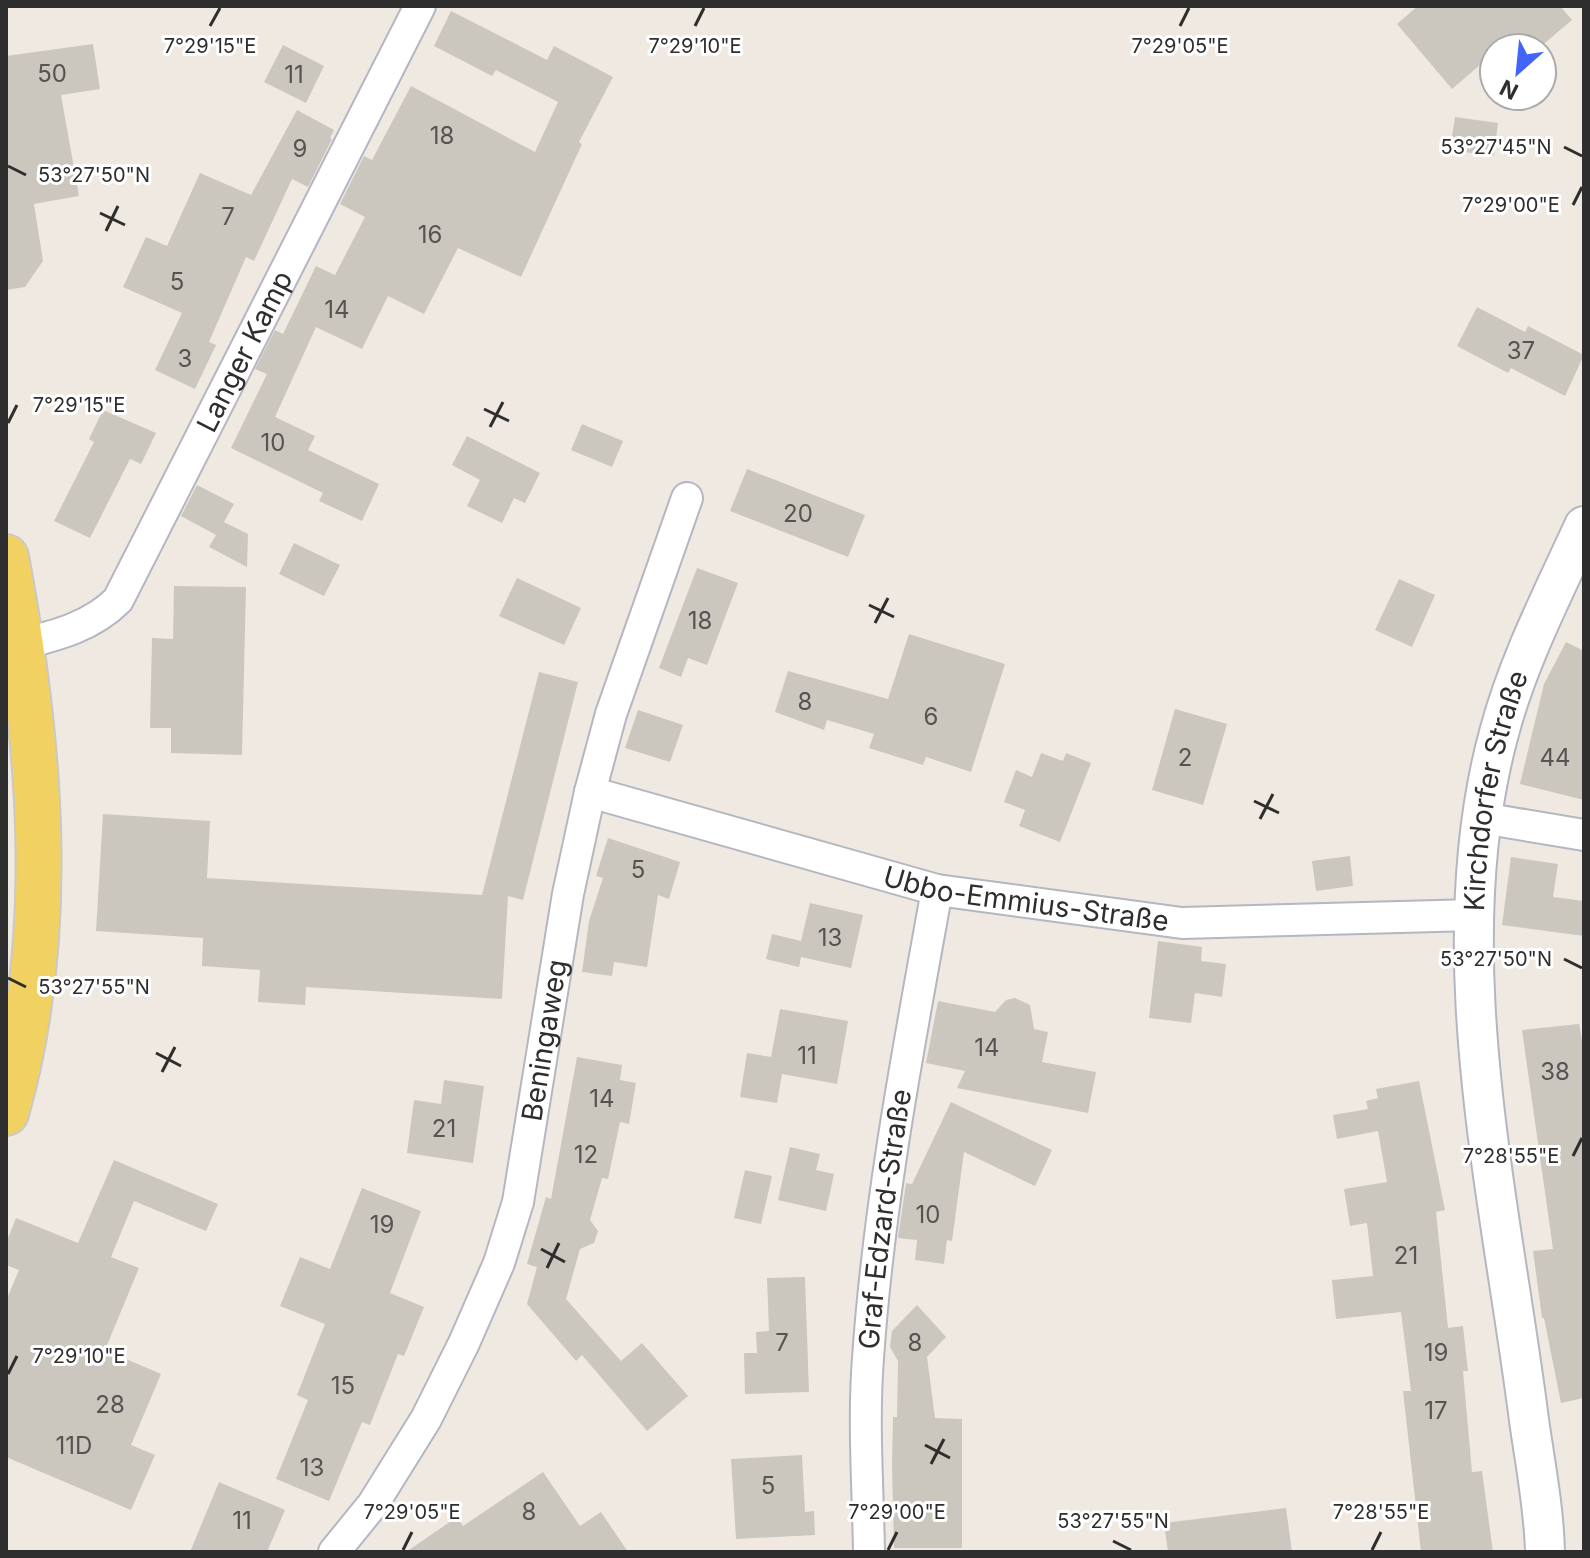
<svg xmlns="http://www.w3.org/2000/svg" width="1590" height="1558" font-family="Inter,sans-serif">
<rect width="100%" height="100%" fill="#efe9e1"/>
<!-- building -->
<g fill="#cbc7bf">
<polygon points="1418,6 1560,6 1572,20 1539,48 1494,48 1494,53 1452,89 1397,24"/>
<polygon points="451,11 547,60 554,46 613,77 579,142 582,144 521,277 458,248 424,314 388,296 362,349 316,327 275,417 315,436 308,450 379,484 362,521 319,501 323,493 231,448 267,374 255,369 275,330 283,334 316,266 335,275 365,217 340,204 364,156 372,160 411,86 535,152 558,102 496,70 492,76 434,46"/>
<polygon points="93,44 100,89 61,95 79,196 34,204 43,261 25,287 6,290 6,56"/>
<polygon points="283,45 324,66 306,103 264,82"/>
<polygon points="297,110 334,130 330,138 332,139 308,187 292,179 254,261 246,257 209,342 216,345 195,389 155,370 182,313 123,287 146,237 167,246 200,173 251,195"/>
<polygon points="1455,117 1498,123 1494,156 1450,150"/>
<polygon points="1477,307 1525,332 1528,326 1584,355 1565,396 1511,368 1508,373 1457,346"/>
<polygon points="103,410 156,433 141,464 130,459 90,538 54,521 94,442 89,439"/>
<polygon points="582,424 623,441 612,467 571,450"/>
<polygon points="467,436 540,473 525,503 514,498 502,523 467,506 480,480 452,465"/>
<polygon points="747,469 865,515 848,557 730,511"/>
<polygon points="197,485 234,504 224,522 248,534 247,567 209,547 216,535 181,516"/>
<polygon points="294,543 340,565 324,596 279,574"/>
<polygon points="697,568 738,583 707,665 688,658 681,677 659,668"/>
<polygon points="517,578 581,608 564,645 499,616"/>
<polygon points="1399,579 1435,595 1412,647 1375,630"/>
<polygon points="174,586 246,587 242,755 171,753 171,728 150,728 152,638 173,639"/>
<polygon points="909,634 1005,664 971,772 926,757 923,765 869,748 874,734 827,720 824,730 775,712 788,671 888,699"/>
<polygon points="1566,642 1584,651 1584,800 1520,784 1544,684"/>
<polygon points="539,672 578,682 523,900 508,896 502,999 306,987 305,1005 258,1002 260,970 202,966 203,938 96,931 103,814 210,821 207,878 482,895"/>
<polygon points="1175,709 1227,724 1203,805 1152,790"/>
<polygon points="638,710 683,725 670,762 625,748"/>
<polygon points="1041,753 1063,761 1066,753 1091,763 1060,842 1019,826 1025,810 1004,802 1016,770 1032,777"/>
<polygon points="608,838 680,862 669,899 658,895 647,967 614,962 612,976 582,972 589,921 603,878 596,876"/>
<polygon points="1350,856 1353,886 1316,891 1312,861"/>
<polygon points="1511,857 1558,864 1553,897 1584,901 1584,936 1502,925"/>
<polygon points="810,903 863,915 851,968 801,957 799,967 766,959 772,934 801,941"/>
<polygon points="1158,941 1202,947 1201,961 1226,964 1222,997 1195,993 1191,1023 1149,1018"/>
<polygon points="1015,998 1030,1005 1034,1029 1048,1032 1042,1062 1096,1072 1088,1113 957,1088 965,1071 926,1063 938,1001 995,1012 1006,1000"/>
<polygon points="780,1009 848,1021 837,1084 782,1074 777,1103 740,1097 747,1053 771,1057"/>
<polygon points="1579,1024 1584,1050 1584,1398 1561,1403 1544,1318 1542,1318 1533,1251 1553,1249 1522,1030"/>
<polygon points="577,1057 622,1065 620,1080 636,1083 629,1124 620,1122 608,1179 602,1178 590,1220 598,1231 594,1243 580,1249 566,1299 621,1361 642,1343 688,1396 647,1431 582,1355 576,1361 527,1304 537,1267 527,1264 546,1197 551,1199"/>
<polygon points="444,1080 484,1086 473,1163 407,1153 414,1100 441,1104"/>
<polygon points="1419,1081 1445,1210 1436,1212 1448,1328 1463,1326 1468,1371 1463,1371 1472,1472 1482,1471 1493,1552 1421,1552 1403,1391 1411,1391 1401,1312 1336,1319 1332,1280 1373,1276 1367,1223 1350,1226 1344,1189 1387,1182 1378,1131 1337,1139 1333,1115 1368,1109 1366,1101 1378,1098 1376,1089"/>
<polygon points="951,1102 1052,1150 1035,1186 964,1152 952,1241 947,1240 944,1264 915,1260 917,1240 898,1238 906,1183 912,1184"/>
<polygon points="790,1147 820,1154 816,1170 834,1174 826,1211 778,1200"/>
<polygon points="114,1160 218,1204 206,1231 134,1201 111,1257 139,1268 105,1350 161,1374 131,1445 155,1455 131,1510 6,1457 6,1301 19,1270 6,1265 6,1243 16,1218 78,1243"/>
<polygon points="745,1170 772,1176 761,1224 734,1218"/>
<polygon points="362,1188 421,1211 390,1293 424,1307 404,1356 398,1354 370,1425 362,1422 329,1501 276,1479 308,1400 297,1395 325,1324 280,1306 300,1257 330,1269"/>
<polygon points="805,1277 809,1392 745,1394 744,1353 757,1353 756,1332 769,1331 767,1278"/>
<polygon points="917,1305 946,1337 927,1357 935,1418 962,1419 962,1548 894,1548 892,1465 893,1417 897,1417 898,1361 890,1347 892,1331"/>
<polygon points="802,1455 805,1512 814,1511 815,1535 736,1539 731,1459"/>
<polygon points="543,1472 580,1526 601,1512 628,1552 406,1552 457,1517 463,1526"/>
<polygon points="219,1482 285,1510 267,1552 190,1552"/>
<polygon points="1286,1508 1292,1552 1168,1552 1164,1523"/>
</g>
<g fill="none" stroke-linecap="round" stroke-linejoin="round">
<!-- minor casing -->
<g stroke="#b4b7c1" stroke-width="34">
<g id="minor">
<path id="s1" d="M 22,644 C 58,635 92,626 118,600 L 420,6"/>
<path id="s2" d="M 590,792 L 937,890 L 1182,923 L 1474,915"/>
<polyline points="1482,818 1584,835"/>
<path id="s3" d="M 334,1552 L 373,1504 L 426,1419 L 464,1343 L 499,1263 L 518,1202 L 568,894 L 590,792 L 611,714 L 687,498"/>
<path id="s4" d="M 869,1552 C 868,1488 863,1422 868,1358 C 879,1200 909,1045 937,890"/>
</g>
</g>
<!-- tertiary casing -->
<g stroke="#b4b7c1" stroke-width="42">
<g id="tertiary">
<path id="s5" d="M 1545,1552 C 1544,1508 1535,1463 1529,1420 C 1501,1200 1439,952 1499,733 C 1518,661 1553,594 1584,526"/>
</g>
</g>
<!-- primary casing -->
<g stroke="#c9c9c9" stroke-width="48">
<path id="primary" d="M 6,557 C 40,738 58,933 6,1113"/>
</g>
<!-- minor -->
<use href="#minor" stroke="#fff" stroke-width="30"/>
<!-- tertiary -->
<use href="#tertiary" stroke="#fff" stroke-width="38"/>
<!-- primary -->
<use href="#primary" stroke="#f2d163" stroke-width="44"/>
</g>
<!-- ticks -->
<path fill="none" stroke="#2e2e2e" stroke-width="3" d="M 210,26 L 220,8M 695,26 L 704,8M 1180,26 L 1189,8M 1564,147 L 1582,156M 8,166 L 26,175M 1573,205 L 1582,187M 100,213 L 125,225M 106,231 L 118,206M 484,409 L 509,421M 8,423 L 17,405M 490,427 L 503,402M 869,605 L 894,617M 875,623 L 888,598M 1254,801 L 1279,813M 1260,819 L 1273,794M 1564,959 L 1582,968M 8,978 L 26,987M 156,1053 L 181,1066M 162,1072 L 175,1047M 1573,1156 L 1582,1138M 541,1249 L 565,1262M 547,1268 L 559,1243M 8,1374 L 17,1356M 925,1445 L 950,1458M 931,1464 L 944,1439M 1113,1541 L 1131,1550M 403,1550 L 412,1532M 888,1550 L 897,1532M 1372,1550 L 1381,1532"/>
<g text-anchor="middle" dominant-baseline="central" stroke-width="6" stroke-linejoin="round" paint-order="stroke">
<!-- number labels -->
<g font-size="24" fill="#555452">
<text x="52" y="73">50</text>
<text x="294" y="74">11</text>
<text x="442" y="135">18</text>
<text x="300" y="148">9</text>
<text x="228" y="216">7</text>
<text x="430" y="234">16</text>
<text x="177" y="281">5</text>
<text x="337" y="309">14</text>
<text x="1521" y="350">37</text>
<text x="185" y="358">3</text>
<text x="273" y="442">10</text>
<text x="798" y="513">20</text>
<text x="700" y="620">18</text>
<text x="805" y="701">8</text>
<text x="931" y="716">6</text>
<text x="1185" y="757">2</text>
<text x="1555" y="757">44</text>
<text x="638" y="869">5</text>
<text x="830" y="937">13</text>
<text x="987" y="1047">14</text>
<text x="807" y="1055">11</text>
<text x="1555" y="1071">38</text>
<text x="602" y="1098">14</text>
<text x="444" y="1128">21</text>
<text x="586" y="1154">12</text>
<text x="928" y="1214">10</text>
<text x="382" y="1224">19</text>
<text x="1406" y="1255">21</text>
<text x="782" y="1342">7</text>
<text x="915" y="1342">8</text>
<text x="1436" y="1352">19</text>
<text x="343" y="1385">15</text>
<text x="110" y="1404">28</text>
<text x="1436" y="1410">17</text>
<text x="74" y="1445">11D</text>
<text x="312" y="1467">13</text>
<text x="768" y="1485">5</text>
<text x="529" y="1511">8</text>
<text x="242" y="1520">11</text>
</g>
<!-- street labels -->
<g font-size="28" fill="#2e2e2e" stroke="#fff">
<text stroke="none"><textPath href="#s1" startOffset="386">Langer Kamp</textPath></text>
<text stroke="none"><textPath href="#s5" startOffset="768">Kirchdorfer Straße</textPath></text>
<text stroke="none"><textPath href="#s2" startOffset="450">Ubbo-Emmius-Straße</textPath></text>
<text stroke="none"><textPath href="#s3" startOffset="562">Beningaweg</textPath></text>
<text stroke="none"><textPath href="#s4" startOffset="334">Graf-Edzard-Straße</textPath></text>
</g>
</g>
<g font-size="20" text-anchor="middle" fill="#2e2e2e" stroke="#fff" stroke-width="6" stroke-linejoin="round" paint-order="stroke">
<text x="210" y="53">7°29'15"E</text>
<text x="695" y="53">7°29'10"E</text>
<text x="1180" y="53">7°29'05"E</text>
<text x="1496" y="154">53°27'45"N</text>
<text x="94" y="182">53°27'50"N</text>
<text x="1511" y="212">7°29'00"E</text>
<text x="79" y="412">7°29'15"E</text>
<text x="1496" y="966">53°27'50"N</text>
<text x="94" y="994">53°27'55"N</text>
<text x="1511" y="1163">7°28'55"E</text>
<text x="79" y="1363">7°29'10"E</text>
<text x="412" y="1519">7°29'05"E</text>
<text x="897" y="1519">7°29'00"E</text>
<text x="1381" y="1519">7°28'55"E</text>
<text x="1113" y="1528">53°27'55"N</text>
</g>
<!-- border -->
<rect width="1590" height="1558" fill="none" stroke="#2e2e2e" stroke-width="16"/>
<!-- north arrow -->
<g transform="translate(1518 72) rotate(207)"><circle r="38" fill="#ffffff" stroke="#ababab" stroke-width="2"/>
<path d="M0-6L14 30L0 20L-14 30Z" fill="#4264fb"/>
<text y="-12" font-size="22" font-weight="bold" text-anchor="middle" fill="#2e2e2e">N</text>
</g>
</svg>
